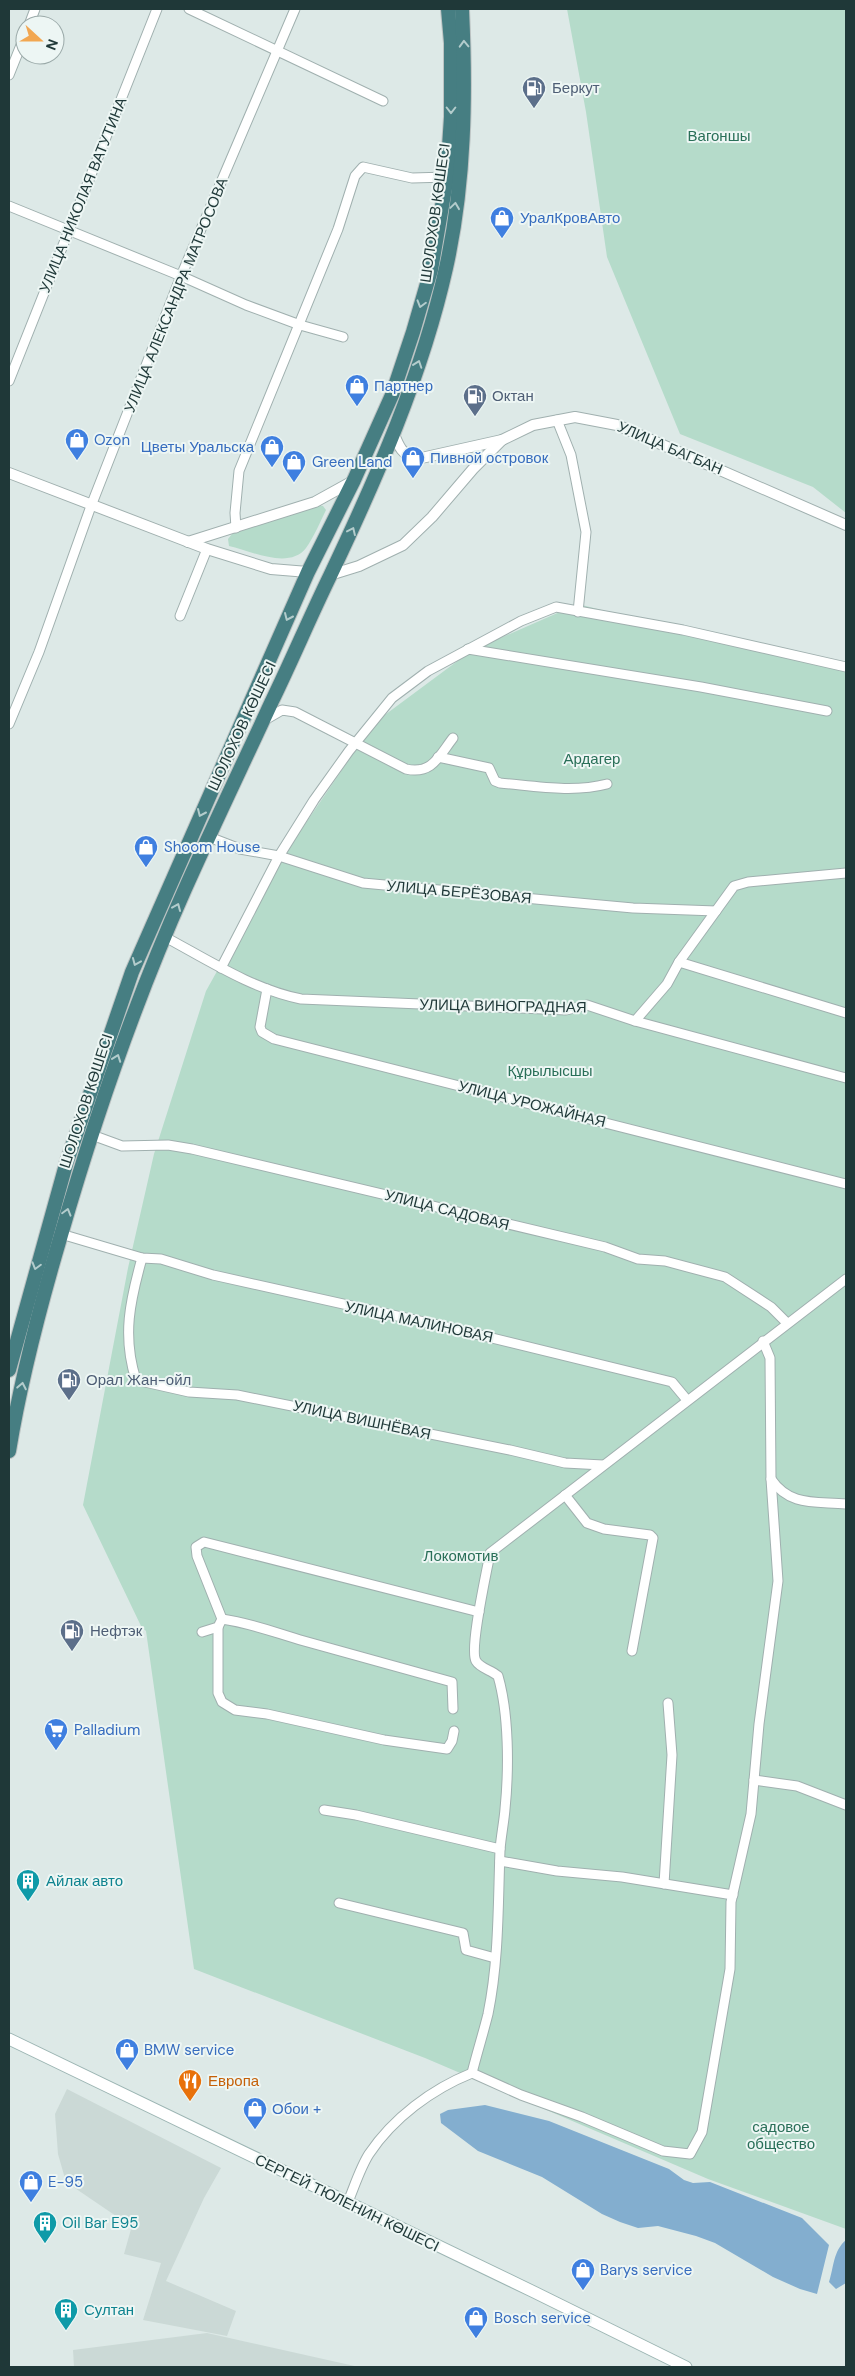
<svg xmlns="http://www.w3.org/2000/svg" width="855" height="2376" font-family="'DM Sans',sans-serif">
<rect width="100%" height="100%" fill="#dde9e7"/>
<!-- built -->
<g fill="#cbd9d6">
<polygon points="67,2089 221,2168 204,2198 166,2281 236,2311 227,2336 143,2320 161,2263 124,2254 133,2222 116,2216 66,2182 58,2154 55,2114"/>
<polygon points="207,2333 359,2367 74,2367 73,2350"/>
</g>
<!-- green -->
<g fill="#b5dbca">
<polygon points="567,9 846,9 846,513 813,487 680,434 607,257 586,112"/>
<path d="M 317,505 L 323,506 L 326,510 C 320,522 314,537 306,548 C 289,570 251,551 229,546 L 228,539 L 232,534 Z"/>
<polygon points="578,604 846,672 846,2229 708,2179 425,2058 194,1969 146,1631 141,1626 83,1505 128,1268 154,1154 206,991 271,874 374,723 471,651"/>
</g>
<!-- water -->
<g fill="#83aecf">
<polygon points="485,2105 549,2121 669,2169 684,2180 693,2183 710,2182 802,2218 829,2245 817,2294 800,2289 773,2277 715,2243 696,2236 658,2226 638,2228 620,2222 602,2214 542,2177 478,2151 441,2123 440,2114 448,2110"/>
<path d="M 846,2240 L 846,2283 L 836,2289 L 829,2282 C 834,2267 833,2251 846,2240 Z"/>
</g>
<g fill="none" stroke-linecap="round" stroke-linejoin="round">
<!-- minor casing -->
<g stroke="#a0b0af" stroke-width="11">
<g id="minor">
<polyline points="189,9 383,101"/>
<polyline points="29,25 35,9"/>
<polyline points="9,75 25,35"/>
<polyline points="9,206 181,276 246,305 300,325 343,337"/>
<polyline points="9,381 157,9"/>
<polyline points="557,420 571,455 586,532 578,612"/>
<polyline points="236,528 235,513 239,471 338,229 355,176 363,167 412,178 447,177"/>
<polyline points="180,616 207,549"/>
<polyline points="468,649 701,687 827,711"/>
<path d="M 263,721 L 282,710 L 295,712 L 406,769 C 432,775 439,756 453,738"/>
<polyline points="9,724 39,652 91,506 181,276 295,9"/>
<path d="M 438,757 L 489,768 L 495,781 L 500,783 C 535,786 573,793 607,784"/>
<polyline points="209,837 240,849 279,856 363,883 633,908 716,911"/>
<path d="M 165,937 C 208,960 252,989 301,999 L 566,1010 L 587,1005 L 635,1021 L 846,1078"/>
<polyline points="679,962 846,1013"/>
<polyline points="221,968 279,856 314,800 349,751 392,698 428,671 521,621 556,607 683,630 846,667"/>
<polyline points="267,989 260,1027 262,1032 274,1039 846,1184"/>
<polyline points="635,1021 667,984 679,962 734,886 748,882 846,873"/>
<polyline points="92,1135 122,1146 168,1145 192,1149 605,1247 638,1259 665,1261 725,1277 771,1307 787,1323"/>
<polyline points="61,1234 142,1258 161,1259 213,1275 451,1328 672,1382 687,1400"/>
<path d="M 142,1258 C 130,1301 122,1336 136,1380 L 189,1392 L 237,1395 L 510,1450 L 565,1463 L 603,1465"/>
<path d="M 771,1479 C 790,1507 816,1501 846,1504"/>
<polyline points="565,1495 587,1523 604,1529 650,1535 653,1538 632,1651"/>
<path d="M 222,1619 C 251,1623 276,1633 304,1641 C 353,1655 403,1668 452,1682 L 453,1709"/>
<polyline points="218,1627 218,1693 222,1702 235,1710 267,1714 384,1740 447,1749 452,1741 454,1731"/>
<polyline points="202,1632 218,1627 222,1619 197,1556 196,1547 204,1542 479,1612"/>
<polyline points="754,1780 797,1786 846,1805"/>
<polyline points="324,1810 356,1815 500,1849"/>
<polyline points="500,1861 557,1871 622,1877 733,1895"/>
<polyline points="664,1884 672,1755 668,1703"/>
<polyline points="339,1903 463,1933 466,1950 495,1958"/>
<path d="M 472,2073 C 477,2053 483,2034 488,2014 C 499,1960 498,1905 500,1850 C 501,1836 504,1822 505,1809 C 509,1769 509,1714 498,1676 C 491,1670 480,1668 476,1661 C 469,1649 487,1571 490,1553 L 846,1279"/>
<path d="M 347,2204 C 354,2188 360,2168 369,2154 C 393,2118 432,2089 472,2073 L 521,2095 L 582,2117 L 663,2151 L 690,2154 L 702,2132 L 730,1969 L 731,1902 L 751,1814 L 759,1724 L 778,1581 L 771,1479 L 770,1358 L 763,1341"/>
</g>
</g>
<!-- tertiary casing -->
<g stroke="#a0b0af" stroke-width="12">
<g id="tertiary">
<path d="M 393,432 C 399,447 402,455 417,459 L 502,440"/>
<polyline points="9,473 207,549 271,569 308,572"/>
<polyline points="188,542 315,502 353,481"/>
<polyline points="330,575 359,566 403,545 432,517 473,469 502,440 533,425 575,417 617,425 846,525"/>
</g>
</g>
<!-- secondary casing -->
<g stroke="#9cb5b3" stroke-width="13">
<polyline id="secondary" points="9,2039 534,2292 686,2367"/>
</g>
<!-- trunk casing -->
<g stroke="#bcc3c3" stroke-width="16">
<g id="trunk">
<polyline points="9,1370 67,1161 132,972 308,572 354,480 392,395 413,332 431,270 447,177 451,117 451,43 448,9"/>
<path d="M 9,1451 C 21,1378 40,1306 61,1235 C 95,1117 135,1001 185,889 C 213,826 243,764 272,701 C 292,660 310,617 330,576 C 377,477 422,375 446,268 C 465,183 466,95 462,9"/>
</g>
</g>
<!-- minor -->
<use href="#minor" stroke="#fff" stroke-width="9"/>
<!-- tertiary -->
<use href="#tertiary" stroke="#fff" stroke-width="10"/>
<!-- secondary -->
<use href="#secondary" stroke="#fff" stroke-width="11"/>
<!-- trunk -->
<use href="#trunk" stroke="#467e82" stroke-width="14"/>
</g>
<!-- one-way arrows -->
<defs><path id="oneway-chevron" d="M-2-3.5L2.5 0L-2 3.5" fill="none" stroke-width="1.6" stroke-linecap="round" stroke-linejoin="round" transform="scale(1.25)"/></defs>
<g stroke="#b3cccc">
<use href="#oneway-chevron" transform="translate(464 44) rotate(-92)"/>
<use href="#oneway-chevron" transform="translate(451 110) rotate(90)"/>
<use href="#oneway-chevron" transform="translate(455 206) rotate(-82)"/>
<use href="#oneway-chevron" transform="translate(421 304) rotate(106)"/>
<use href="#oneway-chevron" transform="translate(418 364) rotate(-71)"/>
<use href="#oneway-chevron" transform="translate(352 531) rotate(-65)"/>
<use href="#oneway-chevron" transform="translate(288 617) rotate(114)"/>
<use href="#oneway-chevron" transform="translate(201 813) rotate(114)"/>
<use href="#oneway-chevron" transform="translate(177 907) rotate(-67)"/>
<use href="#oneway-chevron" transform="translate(136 962) rotate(113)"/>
<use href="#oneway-chevron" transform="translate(117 1058) rotate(-70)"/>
<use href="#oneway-chevron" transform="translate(67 1212) rotate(-74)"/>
<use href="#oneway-chevron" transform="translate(36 1266) rotate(106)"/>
<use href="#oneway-chevron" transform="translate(22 1386) rotate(-79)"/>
</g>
<!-- icons -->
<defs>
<g id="fuel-pin" transform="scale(1.25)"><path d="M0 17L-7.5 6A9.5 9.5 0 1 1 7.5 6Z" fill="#5c6f8a" stroke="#edf6f4"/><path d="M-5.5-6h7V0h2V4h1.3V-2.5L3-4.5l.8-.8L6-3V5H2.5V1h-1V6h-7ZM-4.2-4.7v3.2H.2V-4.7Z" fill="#fff"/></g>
<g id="shop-pin" transform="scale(1.25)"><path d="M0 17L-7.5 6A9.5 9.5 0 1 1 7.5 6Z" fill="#3f7fe0" stroke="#edf6f4"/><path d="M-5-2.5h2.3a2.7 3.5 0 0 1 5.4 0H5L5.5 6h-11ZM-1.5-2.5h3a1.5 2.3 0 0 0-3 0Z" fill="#fff"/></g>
<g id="supermarket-pin" transform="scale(1.25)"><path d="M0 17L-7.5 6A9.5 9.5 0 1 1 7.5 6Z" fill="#3f7fe0" stroke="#edf6f4"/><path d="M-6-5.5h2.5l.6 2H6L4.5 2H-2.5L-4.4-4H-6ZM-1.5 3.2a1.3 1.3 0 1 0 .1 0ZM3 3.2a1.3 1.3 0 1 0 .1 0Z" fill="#fff"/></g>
<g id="building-pin" transform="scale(1.25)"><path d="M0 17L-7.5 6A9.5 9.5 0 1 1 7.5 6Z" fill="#0f9aa8" stroke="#edf6f4"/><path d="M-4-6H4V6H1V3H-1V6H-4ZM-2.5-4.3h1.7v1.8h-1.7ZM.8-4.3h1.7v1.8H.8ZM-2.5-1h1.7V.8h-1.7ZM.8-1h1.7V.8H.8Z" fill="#fff"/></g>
<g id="restaurant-pin" transform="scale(1.25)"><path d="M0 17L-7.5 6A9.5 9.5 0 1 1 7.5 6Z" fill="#e8710a" stroke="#edf6f4"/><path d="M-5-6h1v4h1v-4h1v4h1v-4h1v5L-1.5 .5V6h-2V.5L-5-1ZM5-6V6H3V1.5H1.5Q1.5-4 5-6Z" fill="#fff"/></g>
</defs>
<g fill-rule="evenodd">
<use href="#fuel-pin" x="534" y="88"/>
<use href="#shop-pin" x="502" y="218"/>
<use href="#shop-pin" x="357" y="386"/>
<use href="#fuel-pin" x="475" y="396"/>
<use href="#shop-pin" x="77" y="440"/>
<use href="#shop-pin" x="272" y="447"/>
<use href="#shop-pin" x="413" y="458"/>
<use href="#shop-pin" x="294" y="462"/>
<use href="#shop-pin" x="146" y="847"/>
<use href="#fuel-pin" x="69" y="1380"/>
<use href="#fuel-pin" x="72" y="1631"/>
<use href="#supermarket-pin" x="56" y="1730"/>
<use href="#building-pin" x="28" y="1881"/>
<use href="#shop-pin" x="127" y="2050"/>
<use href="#restaurant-pin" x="190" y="2081"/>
<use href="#shop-pin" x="255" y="2109"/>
<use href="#shop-pin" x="31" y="2182"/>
<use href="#building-pin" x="45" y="2223"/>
<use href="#shop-pin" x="583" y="2270"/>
<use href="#building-pin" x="66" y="2310"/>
<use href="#shop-pin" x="476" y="2318"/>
</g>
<g text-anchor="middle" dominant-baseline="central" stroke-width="4" stroke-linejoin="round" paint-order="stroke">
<!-- service labels -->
<g font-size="15" fill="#4e5e75" stroke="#edf6f4" text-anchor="start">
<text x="552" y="88">Беркут</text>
<text x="492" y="396">Октан</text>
<text x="86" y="1380">Орал Жан-ойл</text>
<text x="90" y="1631">Нефтэк</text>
</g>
<!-- park labels -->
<g font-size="15" fill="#296f58" stroke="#edf6f4">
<text x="719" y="136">Вагоншы</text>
<text x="592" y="759">Ардагер</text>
<text x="550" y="1071">Құрылысшы</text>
<text x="461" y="1556">Локомотив</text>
<text x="781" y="2127">садовое<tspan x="781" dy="17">общество</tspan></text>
</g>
<!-- street labels -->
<g font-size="15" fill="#1f3838" stroke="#edf6f4">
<text transform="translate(83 195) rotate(-68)">УЛИЦА НИКОЛАЯ ВАТУТИНА</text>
<text transform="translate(435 213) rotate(-82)">ШОЛОХОВ КӨШЕСІ</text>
<text transform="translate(176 295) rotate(-68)">УЛИЦА АЛЕКСАНДРА МАТРОСОВА</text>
<text transform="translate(670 448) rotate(23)">УЛИЦА БАГБАН</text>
<text transform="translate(242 726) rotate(-65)">ШОЛОХОВ КӨШЕСІ</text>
<text transform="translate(459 892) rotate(5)">УЛИЦА БЕРЁЗОВАЯ</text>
<text transform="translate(503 1006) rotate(1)">УЛИЦА ВИНОГРАДНАЯ</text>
<text transform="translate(86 1101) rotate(-72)">ШОЛОХОВ КӨШЕСІ</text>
<text transform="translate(532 1104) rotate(14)">УЛИЦА УРОЖАЙНАЯ</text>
<text transform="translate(447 1210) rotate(14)">УЛИЦА САДОВАЯ</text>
<text transform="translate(419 1322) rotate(12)">УЛИЦА МАЛИНОВАЯ</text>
<text transform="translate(362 1420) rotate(12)">УЛИЦА ВИШНЁВАЯ</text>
<text transform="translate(347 2203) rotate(26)">СЕРГЕЙ ТЮЛЕНИН КӨШЕСІ</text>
</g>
<!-- shop labels -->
<g font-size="15" fill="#366cbe" stroke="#edf6f4" text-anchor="start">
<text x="520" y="218">УралКровАвто</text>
<text x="374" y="386">Партнер</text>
<text x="94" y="440">Ozon</text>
<text x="254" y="447" text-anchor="end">Цветы Уральска</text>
<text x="430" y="458">Пивной островок</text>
<text x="312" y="462">Green Land</text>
<text x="164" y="847">Shoom House</text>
<text x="74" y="1730">Palladium</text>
<text x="144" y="2050">BMW service</text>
<text x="272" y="2109">Обои +</text>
<text x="48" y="2182">E-95</text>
<text x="600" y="2270">Barys service</text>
<text x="494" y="2318">Bosch service</text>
</g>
<!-- culture labels -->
<g font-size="15" fill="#0d838f" stroke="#edf6f4" text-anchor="start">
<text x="46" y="1881">Айлак авто</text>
<text x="62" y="2223">Oil Bar E95</text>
<text x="84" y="2310">Султан</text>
</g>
<!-- food labels -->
<g font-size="15" fill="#c56008" stroke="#edf6f4" text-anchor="start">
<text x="208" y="2081">Европа</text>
</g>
</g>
<!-- border -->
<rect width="855" height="2376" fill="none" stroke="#1f3838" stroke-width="20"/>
<!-- north arrow -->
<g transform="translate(40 40) rotate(111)"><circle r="24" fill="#edf6f4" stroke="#9baaa9"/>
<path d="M0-4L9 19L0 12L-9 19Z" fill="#f2a752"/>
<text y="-8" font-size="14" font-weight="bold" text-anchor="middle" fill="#1f3838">N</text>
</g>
</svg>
